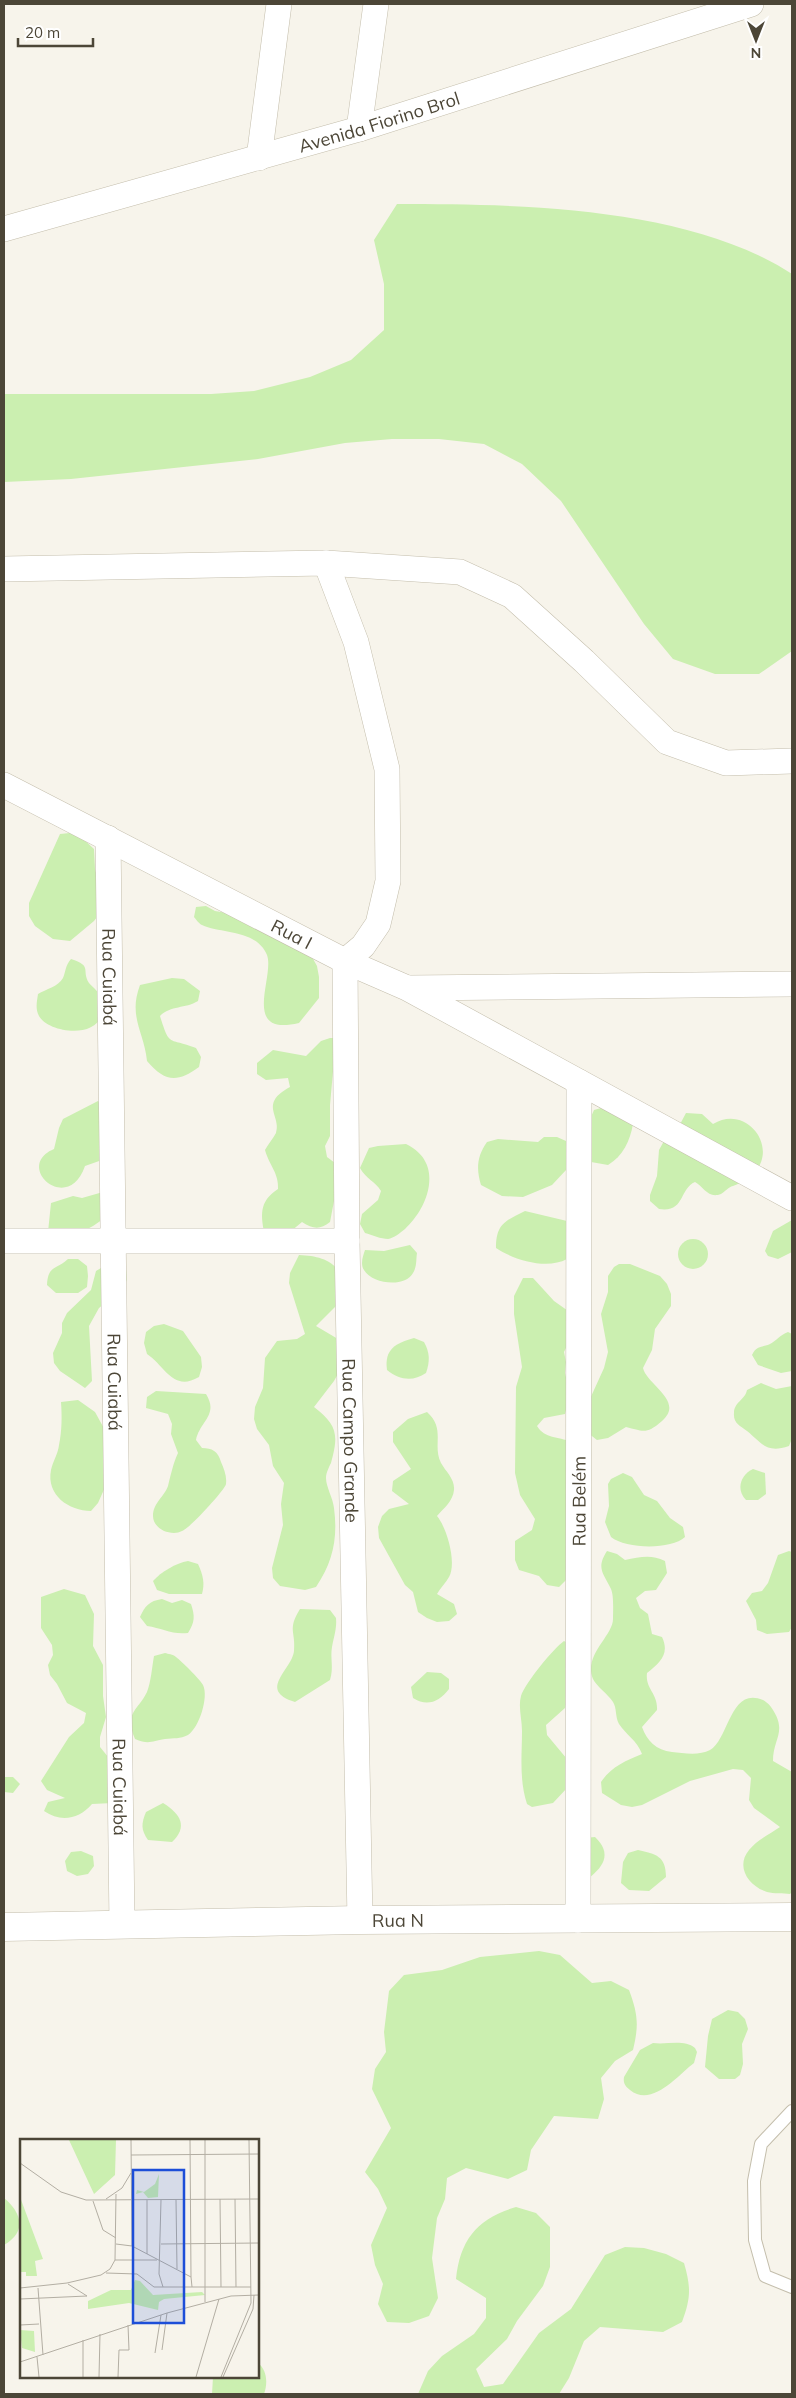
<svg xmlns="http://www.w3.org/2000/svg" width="796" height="2398" font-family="Mulish,sans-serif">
<rect width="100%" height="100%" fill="#f7f4eb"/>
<!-- green -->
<g fill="#cbefb0">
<path d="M 397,204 C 518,204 688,206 792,274 L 792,651 L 759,674 L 715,674 L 673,659 L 644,624 L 561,501 L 522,464 L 484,444 L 439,439 L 392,439 L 345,443 L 258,459 L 71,479 L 4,482 L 4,394 L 211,394 L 254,391 L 310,377 L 351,360 L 384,330 L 384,284 L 374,240 Z"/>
<polygon points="70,833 80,836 94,849 95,869 101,891 101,912 94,921 70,941 53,939 35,926 29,916 29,903 60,834"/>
<path d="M 206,906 L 215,911 L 239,915 L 307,948 L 317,966 L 319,977 L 319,998 L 299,1023 C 240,1037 275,977 267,955 C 256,929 221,934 202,925 C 199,924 196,919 194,917 L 196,907 Z"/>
<path d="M 71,959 C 93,966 81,970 89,983 C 93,988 100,992 101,998 C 113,1042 49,1035 39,1016 C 35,1009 37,1001 38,994 C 46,989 58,987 63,978 C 66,971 65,966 71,959 Z"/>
<path d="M 172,978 L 184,979 L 200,991 L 198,1001 C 185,1009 171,1005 160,1016 C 170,1048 168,1037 196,1048 L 201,1057 L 199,1067 C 177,1083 165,1082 147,1061 C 144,1031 128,1017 140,985 Z"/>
<path d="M 330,1038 L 336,1038 L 330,1105 L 330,1136 L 325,1146 L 327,1157 L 335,1163 L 341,1193 L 334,1201 L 330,1222 C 320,1230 313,1229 302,1222 L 290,1232 L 265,1237 C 261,1216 258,1202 278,1189 C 279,1173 269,1165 265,1150 C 268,1144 273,1139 276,1133 C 282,1116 258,1104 290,1087 L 288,1078 L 266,1080 L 257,1074 L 257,1063 L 273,1050 L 306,1056 L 321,1041 Z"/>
<path d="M 98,1101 L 105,1107 L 102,1160 L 85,1166 C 68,1216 13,1166 54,1149 L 59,1128 L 63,1119 Z"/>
<path d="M 601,1108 L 633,1124 C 630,1141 623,1156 608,1165 L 591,1162 L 582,1137 L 594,1110 Z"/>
<path d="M 686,1113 L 702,1114 L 713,1124 C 752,1100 792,1165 733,1186 C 728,1187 725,1192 721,1194 C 708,1199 704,1187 695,1182 C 679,1189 685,1213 659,1209 L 650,1201 L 650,1195 L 657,1176 L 659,1150 L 664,1141 L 678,1128 Z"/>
<path d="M 544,1137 L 557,1137 L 566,1141 L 567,1169 L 552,1185 L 523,1197 L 502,1196 L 481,1185 C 476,1169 477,1156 487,1142 L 498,1139 L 538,1142 Z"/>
<path d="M 406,1144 C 444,1162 430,1206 405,1229 C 400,1233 394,1238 388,1239 C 381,1239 372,1235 365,1233 L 360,1224 L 362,1214 L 378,1200 L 381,1191 C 375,1181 366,1179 360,1168 L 369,1148 L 378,1146 Z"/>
<path d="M 103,1192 L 103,1219 C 85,1233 70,1237 48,1232 L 51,1203 L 73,1196 L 82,1198 Z"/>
<path d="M 525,1211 L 567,1221 L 567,1259 C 547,1270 514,1260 496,1248 C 496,1224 505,1221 525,1211 Z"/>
<polygon points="792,1220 792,1252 778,1259 768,1256 765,1251 773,1231"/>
<circle cx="693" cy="1254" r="15"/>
<path d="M 410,1245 L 417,1253 C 416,1259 417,1267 413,1273 C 405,1288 372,1284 364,1270 C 360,1264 363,1256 365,1250 L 384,1251 Z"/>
<path d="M 299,1255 C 316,1256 329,1258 340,1272 L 338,1304 L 316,1326 L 343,1342 L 345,1361 L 334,1381 L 314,1407 C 337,1425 339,1434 331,1463 C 329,1467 326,1473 326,1478 C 326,1487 333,1498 334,1508 C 338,1538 333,1562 316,1587 L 305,1590 L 280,1586 L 273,1578 L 272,1568 L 283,1525 L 281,1504 L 284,1483 L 273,1466 L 269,1445 L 257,1429 L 254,1419 L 255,1407 L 263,1388 L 265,1358 L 277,1341 L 297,1339 L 305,1334 L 289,1283 L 290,1273 Z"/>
<path d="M 68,1259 L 78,1259 L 87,1266 L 88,1276 L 87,1287 L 78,1293 L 56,1293 L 47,1285 C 48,1265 56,1270 68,1259 Z"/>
<path d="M 619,1264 L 630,1264 L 660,1276 L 667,1284 L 671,1294 L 671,1306 L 655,1329 L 652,1350 L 643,1368 C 647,1385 685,1401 662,1421 C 646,1435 643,1431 626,1427 L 608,1438 L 597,1440 L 588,1433 L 589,1401 L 604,1368 L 608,1352 L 601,1314 L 608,1292 L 608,1276 L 614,1267 Z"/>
<polygon points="106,1265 126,1269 127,1280 122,1289 99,1308 89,1326 92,1381 85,1388 60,1371 54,1363 53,1353 62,1333 62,1323 67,1313 91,1290 96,1271"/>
<path d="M 523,1278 L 533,1278 L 554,1301 L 571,1313 L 574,1332 L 564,1352 L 566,1362 L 565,1373 L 570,1394 L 565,1414 L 544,1418 L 537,1426 C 545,1439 558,1436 571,1442 L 573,1538 L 566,1561 L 566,1580 L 559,1587 L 547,1585 L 539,1576 L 519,1570 L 515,1560 L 515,1541 L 532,1530 L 535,1519 L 520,1495 L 515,1473 L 516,1387 L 522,1367 L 514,1314 L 514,1296 Z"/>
<path d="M 164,1324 L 183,1331 L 201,1357 L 202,1367 L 199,1377 C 173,1392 166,1367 147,1354 L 144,1343 L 146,1332 L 154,1326 Z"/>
<path d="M 788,1332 L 792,1334 L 792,1371 L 781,1373 L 758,1365 L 752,1355 C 757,1345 761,1348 770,1344 C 776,1341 780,1335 788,1332 Z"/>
<path d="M 414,1338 L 424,1342 C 430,1353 430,1361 426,1373 C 413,1382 399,1380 387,1370 C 384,1349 396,1343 414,1338 Z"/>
<path d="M 761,1383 L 776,1389 L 792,1386 L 791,1441 L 789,1446 C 766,1454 762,1443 747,1431 C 740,1426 733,1423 734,1413 C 734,1402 745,1400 747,1390 Z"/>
<path d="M 156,1391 L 206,1394 C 219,1415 200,1421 196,1440 L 202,1448 C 212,1448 218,1451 221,1462 C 224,1469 227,1476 226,1484 C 225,1490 189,1529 182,1531 C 177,1534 169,1533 164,1531 C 158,1528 153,1523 153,1516 C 153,1503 164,1497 168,1486 C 171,1474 173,1464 178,1453 L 171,1434 L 172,1424 L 168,1414 L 146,1408 L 147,1397 Z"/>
<path d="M 78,1400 L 95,1412 L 106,1432 L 106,1485 L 98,1503 L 91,1511 C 69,1511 46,1495 51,1470 C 53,1461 58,1454 59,1445 C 62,1431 62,1416 61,1402 Z"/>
<path d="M 427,1412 C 446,1429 432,1445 441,1463 C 446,1472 455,1479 454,1490 C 453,1501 444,1508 437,1516 C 447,1528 457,1563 449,1577 C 446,1583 440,1588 437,1594 L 454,1604 L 457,1614 L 449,1621 L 437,1622 L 427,1618 L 418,1612 L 413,1592 L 405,1585 L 379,1538 L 378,1527 L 382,1516 L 389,1509 L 409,1504 L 392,1491 L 393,1481 L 411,1469 L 393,1442 L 393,1432 L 408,1419 Z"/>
<path d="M 753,1469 L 765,1473 L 766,1494 L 758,1500 L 746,1500 C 736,1490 740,1475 753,1469 Z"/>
<path d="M 623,1473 L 632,1477 L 644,1495 L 657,1501 L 670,1518 L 683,1527 L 685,1537 C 671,1550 626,1549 611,1537 L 605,1522 L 609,1506 L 608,1484 L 611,1479 Z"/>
<path d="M 607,1551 L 617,1554 L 625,1560 C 640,1557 651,1554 665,1561 L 667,1573 L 656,1590 L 645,1591 L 636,1598 L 640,1608 L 648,1614 L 652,1634 L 662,1637 C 670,1654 660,1663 647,1673 C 645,1689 658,1693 657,1710 L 642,1727 C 647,1741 656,1750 672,1752 C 683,1753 699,1756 710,1750 C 729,1739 730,1686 763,1700 C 768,1703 770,1705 773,1710 C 787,1732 773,1739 773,1761 L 792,1772 L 792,1892 L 790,1894 C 783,1893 774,1894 767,1892 C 749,1886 735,1867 749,1850 C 757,1840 770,1834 780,1827 L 754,1808 L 749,1800 L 751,1778 L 743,1770 L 733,1769 L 690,1781 L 642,1805 L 632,1807 L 621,1805 L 602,1793 L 601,1782 C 611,1767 625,1761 642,1754 C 637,1740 626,1735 619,1724 C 615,1717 617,1708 613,1702 C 608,1694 597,1687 593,1679 C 583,1655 613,1636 613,1619 C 613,1611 614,1596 611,1589 C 603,1573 596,1568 607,1551 Z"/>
<polygon points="789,1551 792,1552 792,1627 789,1632 767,1634 757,1630 756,1620 746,1601 752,1593 762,1591 768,1583 778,1555"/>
<path d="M 188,1561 L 198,1564 C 203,1575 205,1583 202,1594 L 169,1594 L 157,1590 L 153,1581 C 161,1572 176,1563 188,1561 Z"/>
<path d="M 64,1589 L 85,1595 L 94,1614 L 93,1646 L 103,1665 L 103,1696 L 106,1717 L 100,1737 L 100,1747 L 113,1763 L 113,1803 L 92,1804 C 79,1819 61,1823 44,1811 L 48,1802 L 65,1798 L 47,1790 L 41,1781 L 69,1737 L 84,1723 L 86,1713 L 67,1703 L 57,1684 L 50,1675 L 48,1665 L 53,1655 L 52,1645 L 41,1628 L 41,1597 Z"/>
<path d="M 162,1599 L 172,1603 L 182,1600 L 191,1604 C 195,1616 195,1622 188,1633 C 172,1635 162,1628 147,1626 L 140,1617 C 145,1606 149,1601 162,1599 Z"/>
<path d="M 300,1609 L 330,1610 L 336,1618 C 337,1628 334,1636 332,1647 C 330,1658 334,1668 330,1680 L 295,1702 C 257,1690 292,1670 294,1651 C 296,1631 287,1630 300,1609 Z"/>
<path d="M 564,1641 L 569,1644 L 570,1692 L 565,1708 L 546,1725 L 547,1735 L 567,1759 L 567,1788 L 553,1803 L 532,1807 L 527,1804 C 519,1779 522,1756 522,1731 C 522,1719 518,1707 521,1696 C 525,1683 554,1648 564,1641 Z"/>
<path d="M 165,1653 C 168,1654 173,1654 176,1657 C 181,1661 200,1679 203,1685 C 209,1697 199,1728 188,1735 C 180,1739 174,1738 165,1739 C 152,1741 149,1745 135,1739 C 124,1712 137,1712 147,1692 C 151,1682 152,1667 154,1656 Z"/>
<path d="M 427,1672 L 441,1673 L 449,1679 L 449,1689 C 439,1702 427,1707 413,1698 L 411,1687 Z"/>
<polygon points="4,1777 13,1777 20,1784 13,1793 4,1792"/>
<path d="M 163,1803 C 181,1814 188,1827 172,1842 L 148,1840 C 141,1830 141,1824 146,1812 Z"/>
<path d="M 595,1837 C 613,1854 603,1868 586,1880 L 584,1838 Z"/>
<path d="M 638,1850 C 656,1854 666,1856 666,1877 L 649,1891 L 629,1890 L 621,1883 L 623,1862 L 628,1853 Z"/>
<polygon points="81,1851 93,1856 94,1866 88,1874 77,1876 67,1871 65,1861 71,1852"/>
<path d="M 539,1951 L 560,1955 L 592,1983 L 611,1981 L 629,1990 C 638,2014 639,2025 633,2050 L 615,2061 L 601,2078 L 604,2099 L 598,2119 L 554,2116 L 531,2150 L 527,2170 L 508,2179 L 466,2168 L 447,2178 L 445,2199 L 437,2218 L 432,2258 L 438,2298 L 429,2316 L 409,2323 L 387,2322 L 378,2304 L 383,2284 L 375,2265 L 371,2245 L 387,2208 L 378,2189 L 365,2172 L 391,2128 L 372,2089 L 375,2069 L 386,2052 L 384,2032 L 389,1991 L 404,1975 L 442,1970 L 480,1957 Z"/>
<polygon points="728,2010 738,2012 745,2019 748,2029 742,2044 743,2064 740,2075 735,2079 719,2079 705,2067 708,2036 712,2019"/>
<path d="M 653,2043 C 667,2045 684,2039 695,2048 L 697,2052 L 694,2063 C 678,2075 652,2108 630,2090 C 625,2086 623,2083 624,2077 L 640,2050 Z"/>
<path d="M 4,2198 C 22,2213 27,2232 4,2245 Z"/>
<path d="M 516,2207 L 536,2213 L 550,2227 L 550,2267 L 543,2286 L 517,2321 L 507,2339 L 476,2369 L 484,2387 L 503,2384 L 539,2333 L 571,2309 L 605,2255 L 625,2247 L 644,2248 L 666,2254 L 684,2263 C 691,2287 691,2298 682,2322 L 663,2332 L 600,2327 L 584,2341 L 569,2378 L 559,2394 L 418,2394 L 428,2371 L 442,2356 L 474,2334 L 486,2318 L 486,2298 L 456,2279 C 460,2239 478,2218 516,2207 Z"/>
<path d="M 258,2363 C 267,2370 268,2383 264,2394 L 212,2394 L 213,2377 L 258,2377 Z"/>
</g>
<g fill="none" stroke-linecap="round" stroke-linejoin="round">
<!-- service casing -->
<g stroke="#c4beac" stroke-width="14">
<polyline id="service" points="792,2111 761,2144 754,2181 755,2240 765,2276 792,2287"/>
</g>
<!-- minor casing -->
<g stroke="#c4beac" stroke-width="26">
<g id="minor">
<polyline points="359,129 376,4"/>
<polyline points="259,158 279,4"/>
<path id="s1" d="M 4,229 L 359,129 L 751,4"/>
<path id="s2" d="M 326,563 L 356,642 L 387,769 L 388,881 L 378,924 L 363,946 L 345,961 L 347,1241 L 360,1920"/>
<polyline points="4,569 326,563 460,572 512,596 584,661 667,742 726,763 792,761"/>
<path id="s3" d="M 4,785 L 345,961 L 407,988 L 792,1198"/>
<path id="s4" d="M 108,838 L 122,1924"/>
<polyline points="410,988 792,984"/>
<polyline points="4,1241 347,1241"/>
<path id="s5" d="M 578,1920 L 579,1082"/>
</g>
</g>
<!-- tertiary casing -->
<g stroke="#c4beac" stroke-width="29">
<g id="tertiary">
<path id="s6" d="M 4,1927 L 360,1920 L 792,1917"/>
</g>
</g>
<!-- service -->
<use href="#service" stroke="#fff" stroke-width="12"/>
<!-- minor -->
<use href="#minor" stroke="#fff" stroke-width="25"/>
<!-- tertiary -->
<use href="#tertiary" stroke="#fff" stroke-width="28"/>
</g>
<g text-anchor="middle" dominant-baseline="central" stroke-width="4" stroke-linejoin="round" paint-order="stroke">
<!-- street labels -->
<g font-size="18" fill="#4c4637" stroke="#fff">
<text stroke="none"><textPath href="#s1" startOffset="390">Avenida Fiorino Brol</textPath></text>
<text stroke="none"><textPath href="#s3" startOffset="324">Rua I</textPath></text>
<text stroke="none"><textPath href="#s4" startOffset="139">Rua Cuiabá</textPath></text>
<text stroke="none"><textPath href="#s4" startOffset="544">Rua Cuiabá</textPath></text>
<text stroke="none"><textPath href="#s2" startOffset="901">Rua Campo Grande</textPath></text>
<text stroke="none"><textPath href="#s5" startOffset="419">Rua Belém</textPath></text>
<text stroke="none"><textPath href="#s4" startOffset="949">Rua Cuiabá</textPath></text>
<text stroke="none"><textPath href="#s6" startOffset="394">Rua N</textPath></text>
</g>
</g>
<!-- overview -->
<g transform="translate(20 2139)">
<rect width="239" height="239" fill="#f7f4eb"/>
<path d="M 49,1 L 96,1 L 95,36 L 74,55 ZM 139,35 L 138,58 L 128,59 L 123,53 L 116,55 L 117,51 L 124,53 L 135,45 ZM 0,58 L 23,120 L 15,122 L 17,137 L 6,137 L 6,133 L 0,133 ZM 115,141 L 120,142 L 133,156 L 182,153 L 185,156 L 144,160 L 139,163 L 138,171 L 109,164 L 68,170 L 68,162 L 91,151 L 111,151 ZM 0,191 L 14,192 L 15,213 L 2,209 Z" fill="#cbefb0"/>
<path fill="none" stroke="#b3aea3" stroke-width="1" d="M 111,1 L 112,107M 170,1 L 171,138M 185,1 L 185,163M 111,16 L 239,15M 0,24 L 41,53 L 66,61 L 239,60M 86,60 L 102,49 L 111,34M 200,60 L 201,148M 215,60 L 216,148M 141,61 L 139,135 L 143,148M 156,61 L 157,130M 73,62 L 83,91 L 96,99M 96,105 L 112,107 L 171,138 L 172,148 L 231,148M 141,105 L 239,104M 127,115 L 127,61M 95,121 L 137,121M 86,134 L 117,135 L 134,148 L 172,148M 0,149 L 47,144 L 81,136 L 90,130 L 95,121 L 96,55M 18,149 L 23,216M 0,160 L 67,157 L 48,145M 0,186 L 19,185M 142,211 L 147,174M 135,214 L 141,176M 17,218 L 19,238M 0,223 L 147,174 L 211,157 L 239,156M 63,238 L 63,201M 79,238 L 80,195M 98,238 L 99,211 L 109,211 L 108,186M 176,238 L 199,160M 201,238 L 231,164 L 229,1M 203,238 L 233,170 L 234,156"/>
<path fill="#1d4ed8" fill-opacity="0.15" stroke="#1d4ed8" stroke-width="2.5" d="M 113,31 L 164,31 L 164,184 L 113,184 Z"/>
<rect width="239" height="239" fill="none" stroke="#4c4637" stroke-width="2.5"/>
</g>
<!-- border -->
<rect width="796" height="2398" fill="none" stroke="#4c4637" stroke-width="10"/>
<!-- north arrow -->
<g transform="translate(756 40) rotate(180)" stroke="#ffffff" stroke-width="4" paint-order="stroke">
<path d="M0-4L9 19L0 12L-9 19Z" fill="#4c4637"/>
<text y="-8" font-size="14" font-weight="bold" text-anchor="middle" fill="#4c4637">N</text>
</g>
<!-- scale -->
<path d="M18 38v8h75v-8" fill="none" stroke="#4c4637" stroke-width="2.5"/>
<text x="25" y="38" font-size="15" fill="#4c4637" stroke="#ffffff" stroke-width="4" paint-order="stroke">20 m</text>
</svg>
